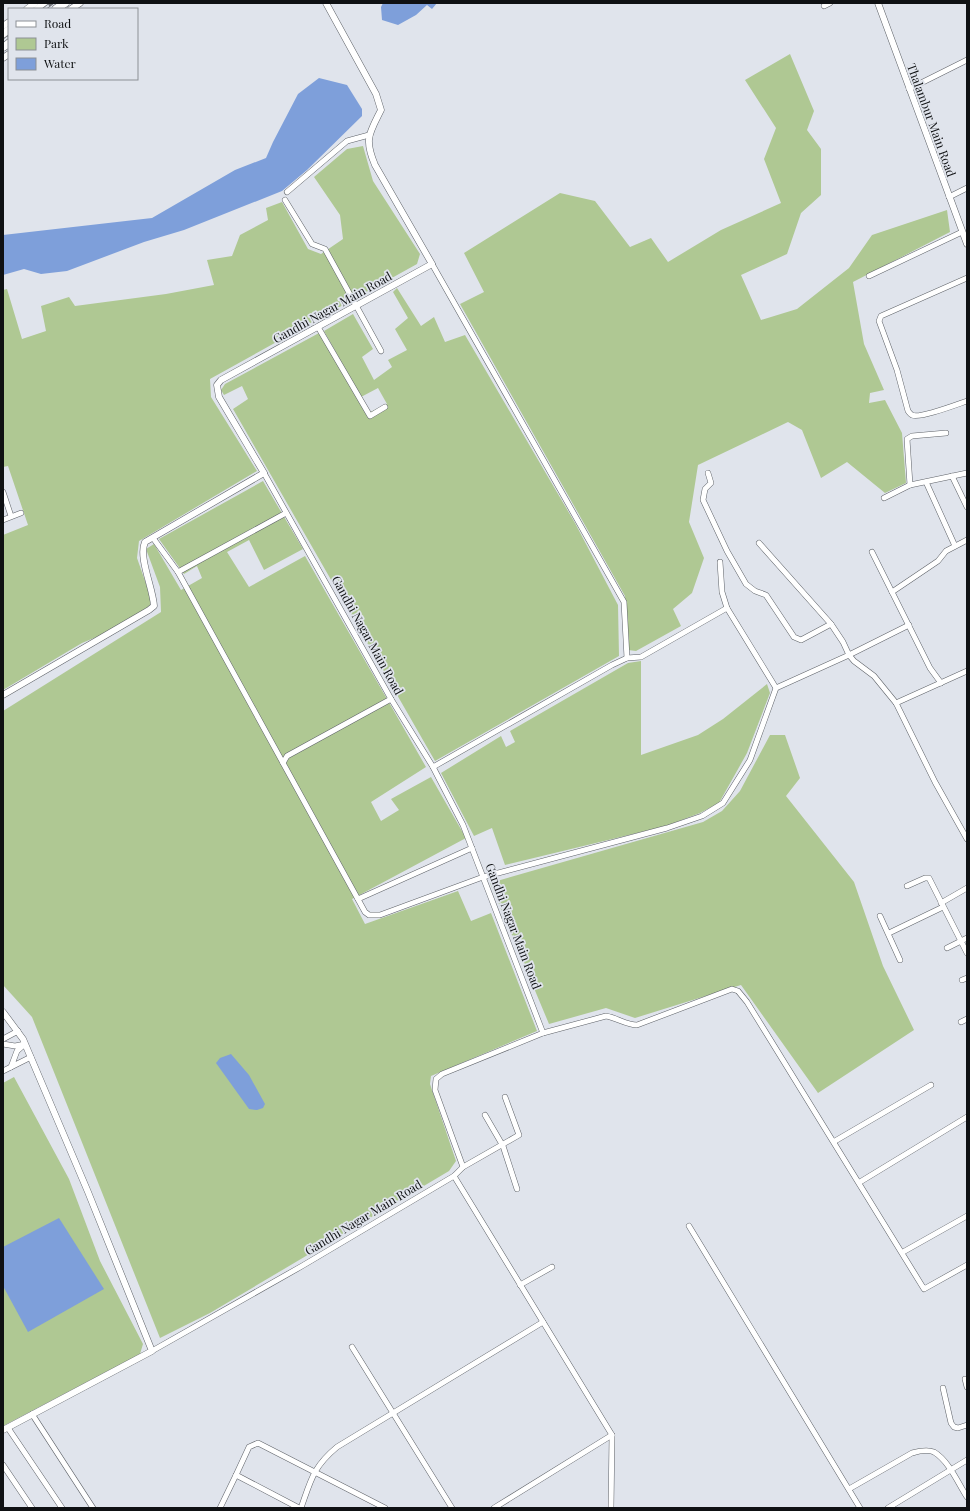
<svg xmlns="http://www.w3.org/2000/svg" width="970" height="1511" font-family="'Playfair Display',serif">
<rect width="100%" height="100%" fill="#e0e4ec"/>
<!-- green -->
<g fill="#afc893">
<polygon points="790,54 814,111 807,130 821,149 821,195 801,213 787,254 741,275 761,320 797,309 849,268 872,235 947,210 950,232 853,282 864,344 884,390 870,393 869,403 885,400 902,433 906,483 885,493 847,462 821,478 802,430 788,422 698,465 689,522 704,558 692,593 673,609 681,626 636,651 628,650 625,596 460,304 484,292 464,253 560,193 595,201 630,247 651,238 668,262 721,230 781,203 764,159 776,128 745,80"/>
<polygon points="363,146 373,181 420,254 417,264 210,379 211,397 257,471 139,541 137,558 151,598 150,606 106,633 82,643 3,690 3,535 28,525 8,466 3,467 3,290 7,289 22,339 46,331 41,306 69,297 75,306 166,294 214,285 207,260 232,256 240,235 268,220 266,208 282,202 308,249 321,254 343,239 340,215 314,177 347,149"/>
<polygon points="397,288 421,326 434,317 445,342 465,335 575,523 618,605 619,656 435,761 233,409 248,399 242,386 224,395 221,390 225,384 319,333 366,414 387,404 378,388 361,397 324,331 353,314 373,349 362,357 374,380 392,367 388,360 407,350 395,329 408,318 393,292"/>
<polygon points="263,481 303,549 264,570 249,540 227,552 249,587 305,556 426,767 371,802 381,821 399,810 391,799 431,777 466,838 352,899 365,924 458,891 471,921 491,913 537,1031 431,1076 430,1084 456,1161 449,1171 210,1313 160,1338 32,1017 3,985 3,711 161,612 160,587 146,549 154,544 181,590 202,578 197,566 184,574 159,539"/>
<polygon points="641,661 641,755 698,735 723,719 767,684 770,693 747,753 719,803 700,813 666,826 505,865 492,828 474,836 441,773 501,736 506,747 515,742 510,731 628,663"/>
<polygon points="770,735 785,735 800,778 786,796 854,882 883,966 914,1030 818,1093 741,985 635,1018 606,1008 549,1024 490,883 703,822 722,811 740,791"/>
<polygon points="14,1077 69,1179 100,1261 143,1344 140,1354 3,1426 3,1083"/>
</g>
<!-- water -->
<g fill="#7e9fda">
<polygon points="383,3 437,3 432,9 427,5 416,15 398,25 382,20 381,7"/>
<polygon points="319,78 347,85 362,109 362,116 307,170 282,191 184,230 144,242 67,271 41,274 24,269 3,275 3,235 152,218 235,170 266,158 273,142 298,94"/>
<polygon points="231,1054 249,1075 265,1104 263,1108 257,1110 249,1109 216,1063 220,1058"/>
<polygon points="59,1218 104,1289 28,1332 3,1286 3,1247"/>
</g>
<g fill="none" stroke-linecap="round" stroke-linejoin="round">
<!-- minor casing -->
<g stroke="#5e6268" stroke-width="6">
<g id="minor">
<polyline points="824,6 830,3"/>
<polyline points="909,89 967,60"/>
<polyline points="287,192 347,141 369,135"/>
<polyline points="949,197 967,188"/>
<polyline points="285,200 312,244 325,249 381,351"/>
<polyline points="432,264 624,602 627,658"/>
<polyline points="869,276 962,232"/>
<path d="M 967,278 L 881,316 L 879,321 L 897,370 L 908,411 C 909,412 910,414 912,415 C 919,419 958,404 967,401"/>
<polyline points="318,327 370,416 385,407"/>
<polyline points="708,473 711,483 705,489 703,500 727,551 746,584 755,591 766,595 794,637 801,640 831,624"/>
<polyline points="952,476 967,507"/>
<polyline points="926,482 955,546"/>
<polyline points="910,485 907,439 912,436 946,433"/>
<polyline points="3,492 11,516"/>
<polyline points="884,498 910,485 967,473"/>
<polyline points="3,520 21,513"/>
<polyline points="153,538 178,572 283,763"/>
<polyline points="759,543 831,624 843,642 849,655 909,625"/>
<polyline points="872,552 930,668 941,683"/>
<polyline points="720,562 722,592 727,608 776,688 849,655 854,661 874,676 896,703 935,782 967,839"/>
<polyline points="178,572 286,513"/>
<polyline points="892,592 938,561 946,551 967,540"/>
<polyline points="391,699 287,756 283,763 365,912 369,915 380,915 483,877 667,828 702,816 723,803 750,760 776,688"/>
<polyline points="896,703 967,671"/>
<polyline points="433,767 612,665 627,658 641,657 727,608"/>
<polyline points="907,886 925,878 929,878 967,953"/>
<polyline points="358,899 472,848"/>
<polyline points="941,903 967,888"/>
<polyline points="880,916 900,960"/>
<polyline points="889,933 943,907"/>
<polyline points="947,948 967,938"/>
<polyline points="962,980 967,978"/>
<polyline points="961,1022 967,1019"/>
<path d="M 543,1033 L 606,1016 C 617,1018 627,1025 637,1025 L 732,989 L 738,991 L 747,1002 L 924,1289 L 967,1265"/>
<polyline points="3,1039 18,1031"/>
<polyline points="3,1044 15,1046 25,1044 17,1051 11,1067 31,1057"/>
<polyline points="3,1071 11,1067"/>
<polyline points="485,1115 503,1146 517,1189"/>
<polyline points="835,1141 931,1085"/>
<polyline points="463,1167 519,1135 505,1097"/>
<polyline points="454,1176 612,1435 611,1508"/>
<polyline points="860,1182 967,1117"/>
<polyline points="689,1226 860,1508"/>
<polyline points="903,1252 967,1216"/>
<polyline points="520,1285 552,1267"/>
<polyline points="352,1347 452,1508"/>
<polyline points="152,1351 302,1266 454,1176 463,1167 435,1090 436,1079 442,1074 543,1033 463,825 433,767 391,699 264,473"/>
<polyline points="965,1379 967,1387"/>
<polyline points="943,1388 951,1423 954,1427 958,1428 967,1425"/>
<polyline points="32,1414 93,1508"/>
<polyline points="8,1428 62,1508"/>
<polyline points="3,1465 32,1508"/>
<polyline points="236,1475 249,1447 258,1443 385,1508"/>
<path d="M 849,1489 L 912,1453 C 919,1451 927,1449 934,1452 C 949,1461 958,1483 967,1497"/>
<polyline points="220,1508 236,1475 299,1508"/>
<path d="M 301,1508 C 311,1480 313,1467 337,1447 L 543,1322"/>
<polyline points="494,1508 612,1435"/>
<polyline points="888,1508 967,1460"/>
</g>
</g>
<!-- tertiary casing -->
<g stroke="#5e6268" stroke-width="7">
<g id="tertiary">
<polyline points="878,3 967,244"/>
<polyline points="27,9 35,3"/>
<polyline points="71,9 80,3"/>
<polyline points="3,26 9,22"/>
<polyline points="3,58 9,54"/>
<path d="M 3,695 L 149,610 L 154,606 C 153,588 138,557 145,542 L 264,473 L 219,397 L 217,385 L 221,380 L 432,264 L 375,165 C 364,139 369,134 381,110 L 376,94 L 326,3"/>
<polyline points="3,1012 23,1039 88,1192 152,1351 3,1430"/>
</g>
</g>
<!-- primary casing -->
<g stroke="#5e6268" stroke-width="9">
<g id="primary">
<polyline points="38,9 46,3"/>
<polyline points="56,9 65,3"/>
<polyline points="3,34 9,30"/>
<polyline points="3,47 9,43"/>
</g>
</g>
<!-- minor -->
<use href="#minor" stroke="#fff" stroke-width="5"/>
<!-- tertiary -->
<use href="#tertiary" stroke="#fff" stroke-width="6"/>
<!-- primary -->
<use href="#primary" stroke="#fff" stroke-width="8"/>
<!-- rail casing -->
<g stroke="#717479" stroke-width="3.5">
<g id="rail">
<polyline points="44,9 52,3"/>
<polyline points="3,41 9,36"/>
</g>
</g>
<!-- rail -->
<use href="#rail" stroke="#e0e4ec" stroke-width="2" stroke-dasharray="6" stroke-linecap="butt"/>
</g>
<g text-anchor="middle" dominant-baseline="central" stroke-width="3.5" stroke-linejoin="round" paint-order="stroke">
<!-- street labels -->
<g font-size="12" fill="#0f1113" stroke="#e0e4ec">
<text transform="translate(932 120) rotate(70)">Thalambur Main Road</text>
<text transform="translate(332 307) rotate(-29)">Gandhi Nagar Main Road</text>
<text transform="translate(368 635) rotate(61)">Gandhi Nagar Main Road</text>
<text transform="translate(514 926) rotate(69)">Gandhi Nagar Main Road</text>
<text transform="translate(363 1217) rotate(-31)">Gandhi Nagar Main Road</text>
</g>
</g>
<!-- border -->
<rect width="970" height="1511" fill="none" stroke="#0f1113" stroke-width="8"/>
<!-- legend -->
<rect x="8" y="8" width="130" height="72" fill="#e0e4ec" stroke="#8c9095"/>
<rect x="16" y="21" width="20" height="6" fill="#ffffff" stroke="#8c9095"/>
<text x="44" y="28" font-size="12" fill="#0f1113">Road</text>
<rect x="16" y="38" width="20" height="12" fill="#afc893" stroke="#8c9095"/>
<text x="44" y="48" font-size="12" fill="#0f1113">Park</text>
<rect x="16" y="58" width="20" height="12" fill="#7e9fda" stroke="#8c9095"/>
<text x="44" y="68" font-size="12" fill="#0f1113">Water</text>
</svg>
